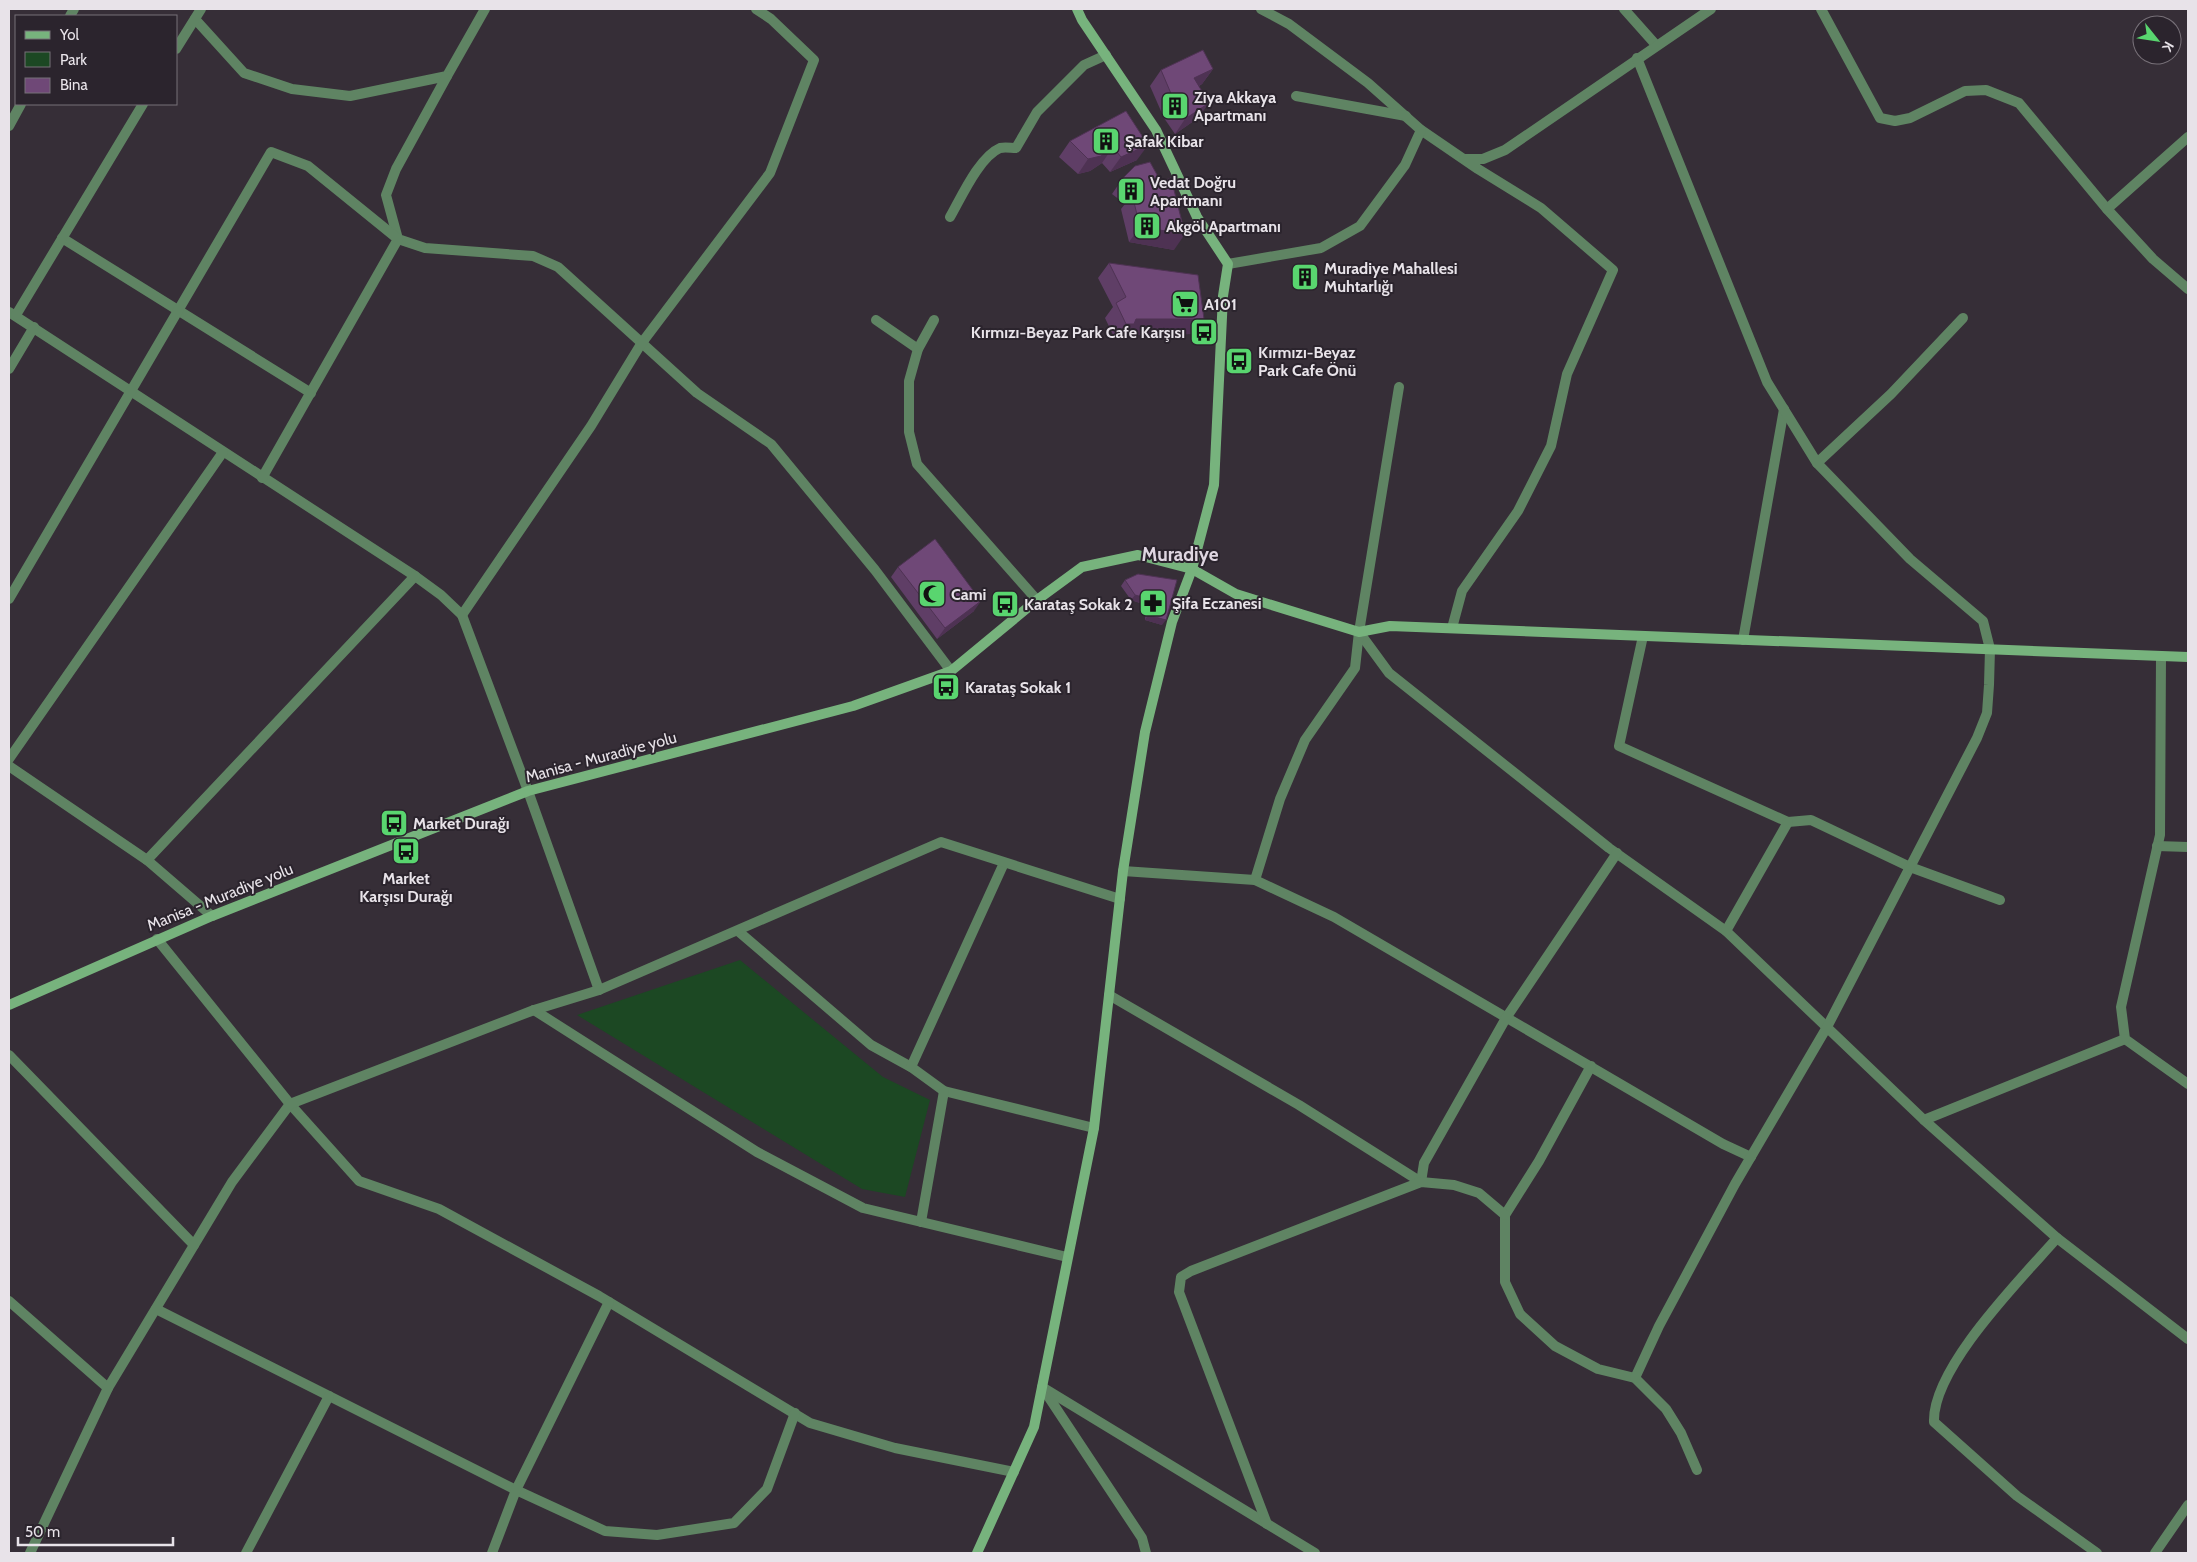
<svg xmlns="http://www.w3.org/2000/svg" width="2197" height="1562" font-family="Cabin,sans-serif">
<rect width="100%" height="100%" fill="#362e37"/>
<!-- green -->
<polygon fill="#1c4823" points="740,960 883,1077 930,1100 905,1197 862,1189 577,1015"/>
<g fill="none" stroke-linecap="round" stroke-linejoin="round">
<!-- street -->
<g stroke="#5f8463" stroke-width="10">
<polyline points="1261,9 1289,24 1368,83 1421,130 1478,169 1541,208 1613,270 1567,374 1551,446 1518,511 1462,591 1452,628"/>
<polyline points="1624,9 1656,45"/>
<polyline points="1821,9 1880,118 1895,121 1910,118 1965,91 1986,90 2019,103 2107,209 2153,259 2188,289"/>
<polyline points="70,16 74,9"/>
<polyline points="195,19 244,73 292,89 350,96 447,76 485,9"/>
<polyline points="176,49 201,9"/>
<polyline points="447,76 396,169 386,195 398,239 425,248 533,256 558,267 697,393 771,444 875,570 951,671"/>
<polyline points="1296,96 1406,116"/>
<polyline points="9,126 21,104"/>
<polyline points="1464,159 1483,159 1505,150 1711,9"/>
<polyline points="2107,209 2188,137"/>
<path d="M 950,217 C 961,198 979,157 1000,148 C 1005,147 1011,148 1016,148 L 1037,112 L 1084,65 L 1106,55"/>
<polyline points="62,238 311,393"/>
<polyline points="1228,264 1321,248 1360,226 1405,165 1421,130"/>
<polyline points="9,312 415,576 441,595 462,615 528,791 599,990"/>
<polyline points="16,315 143,104"/>
<polyline points="876,320 918,349"/>
<polyline points="934,320 918,349 909,381 909,432 917,464 1037,600"/>
<polyline points="9,369 34,327"/>
<polyline points="1817,463 1891,394 1963,318"/>
<polyline points="9,599 271,152 308,166 398,239 262,478"/>
<polyline points="462,615 591,426 641,344 770,173 814,60 771,19 756,9"/>
<polyline points="1359,632 1389,673 1609,848 1726,931 1924,1120 2057,1238 2188,1339"/>
<polyline points="1643,636 1619,746 1788,822 1811,820 1910,867 2000,900"/>
<polyline points="1743,640 1784,409"/>
<polyline points="2161,656 2160,835 2121,1007 2125,1039 2188,1084"/>
<polyline points="9,759 223,452"/>
<polyline points="9,766 147,860 212,916"/>
<polyline points="2157,846 2188,847"/>
<polyline points="147,860 415,576"/>
<polyline points="1123,871 1255,880 1334,917 1723,1144 1751,1157"/>
<polyline points="1255,880 1280,799 1305,740 1355,668 1359,632 1399,387"/>
<polyline points="738,931 871,1045 911,1067 944,1091 1094,1128"/>
<polyline points="1726,931 1788,822"/>
<polyline points="157,939 290,1104 359,1181 439,1209 599,1296 810,1423 895,1448 1014,1472"/>
<polyline points="1109,995 1299,1105 1421,1182"/>
<polyline points="534,1010 757,1152 863,1208 1067,1257"/>
<polyline points="9,1055 194,1245"/>
<polyline points="1591,1066 1539,1161 1505,1215 1505,1282 1520,1314 1555,1346 1598,1369 1635,1378 1666,1409 1681,1433 1697,1470"/>
<polyline points="911,1067 1004,863"/>
<polyline points="1924,1120 2125,1039"/>
<polyline points="1421,1182 1424,1163 1506,1018 1617,853"/>
<polyline points="921,1222 944,1091"/>
<path d="M 2057,1238 C 2021,1279 1932,1368 1934,1422 L 2017,1496 L 2097,1553"/>
<polyline points="9,1301 108,1388"/>
<polyline points="156,1309 516,1490 605,1531 657,1535 734,1523 767,1489 795,1413"/>
<polyline points="1635,1378 1659,1326 1735,1184 1827,1027 1977,738 1987,713 1989,685 1990,649 1983,621 1910,559 1817,463 1767,382 1637,58"/>
<polyline points="1042,1387 1315,1553"/>
<polyline points="1044,1390 1142,1538 1146,1553"/>
<polyline points="1267,1524 1179,1292 1181,1277 1191,1271 1421,1182 1454,1185 1479,1193 1505,1215"/>
<polyline points="30,1553 108,1388 232,1182 290,1104 534,1010 599,990 941,842 1120,899"/>
<polyline points="246,1553 329,1396"/>
<polyline points="492,1553 516,1490 609,1302"/>
<polyline points="2155,1553 2188,1505"/>
</g>
<!-- secondary -->
<g stroke="#77b37d" stroke-width="10">
<polyline points="9,1005 212,916 528,791 853,706 951,671 1037,600 1082,567 1138,555 1192,569 1236,594 1359,632 1390,626 2188,657"/>
<polyline points="977,1553 1034,1427 1094,1128 1123,871 1145,732 1172,622 1192,569 1214,485 1223,296 1228,264 1197,217 1156,130 1082,20 1077,9"/>
</g>
</g>
<!-- wall -->
<g fill="#5f3e66">
<polygon points="1213,69 1202,84 1199,86 1198,118 1175,134 1164,118 1150,86 1161,70"/>
<polygon points="1126,111 1137,160 1110,172 1102,163 1090,171 1078,174 1059,157 1070,141"/>
<polygon points="1135,166 1174,250 1129,242 1121,209 1125,204 1112,194 1123,178"/>
<polygon points="1109,263 1193,334 1127,335 1123,339 1115,339 1105,318 1113,307 1098,278"/>
<polygon points="1296,266 1317,281 1315,284 1297,287 1294,269"/>
<polygon points="898,567 974,611 937,639 891,577"/>
<polygon points="1138,574 1162,625 1145,620 1146,605 1131,600 1121,586 1125,580"/>
</g>
<!-- shaded-wall -->
<g fill="#4e3253">
<polygon points="1213,69 1202,84 1184,93 1194,78"/>
<polygon points="1209,103 1198,118 1175,134 1185,119"/>
<polygon points="1148,145 1137,160 1110,172 1121,157"/>
<polygon points="1113,147 1102,163 1090,171 1078,174 1088,159"/>
<polygon points="1140,227 1185,234 1174,250 1129,242"/>
<polygon points="1317,281 1315,284 1297,287 1298,284"/>
<polygon points="1136,319 1204,319 1193,334 1127,335 1123,339 1115,339 1126,324"/>
<polygon points="1135,595 1150,599 1146,605 1131,600"/>
<polygon points="981,601 974,611 937,639 945,628"/>
<polygon points="1148,615 1166,620 1162,625 1145,620"/>
</g>
<!-- building -->
<g fill="#6f4877" stroke="#4e3253">
<polygon points="1203,50 1213,69 1194,78 1209,103 1185,119 1175,103 1161,70"/>
<polygon points="1126,111 1148,145 1121,157 1113,147 1101,156 1088,159 1070,141"/>
<polygon points="1150,162 1161,182 1171,178 1185,234 1140,227 1132,194 1140,191 1123,178 1135,166"/>
<polygon points="1109,263 1198,275 1204,319 1136,319 1134,324 1126,324 1116,303 1126,297"/>
<polygon points="1315,264 1317,281 1298,284 1296,266"/>
<polygon points="935,539 981,601 945,628 898,567"/>
<polygon points="1138,574 1177,580 1166,620 1148,615 1150,599 1135,595 1125,580"/>
</g>
<!-- icons -->
<defs>
<g id="building-square" transform="scale(1.4375)"><rect x="-9" y="-9" width="18" height="18" rx="4" fill="#59d56f" stroke="#2b242d"/><path d="M-4-6H4V6H1V3H-1V6H-4ZM-2.5-4.3h1.7v1.8h-1.7ZM.8-4.3h1.7v1.8H.8ZM-2.5-1h1.7V.8h-1.7ZM.8-1h1.7V.8H.8Z" fill="#111"/></g>
<g id="supermarket-square" transform="scale(1.4375)"><rect x="-9" y="-9" width="18" height="18" rx="4" fill="#59d56f" stroke="#2b242d"/><path d="M-6-5.5h2.5l.6 2H6L4.5 2H-2.5L-4.4-4H-6ZM-1.5 3.2a1.3 1.3 0 1 0 .1 0ZM3 3.2a1.3 1.3 0 1 0 .1 0Z" fill="#111"/></g>
<g id="bus-square" transform="scale(1.4375)"><rect x="-9" y="-9" width="18" height="18" rx="4" fill="#59d56f" stroke="#2b242d"/><path d="M-5-6H5V4H4V6H2V4H-2V6H-4V4H-5ZM-3.5-4V0h7V-4ZM-3.5 1.2v1.5H-2V1.2ZM2 1.2v1.5H3.5V1.2Z" fill="#111"/></g>
<g id="mosque-square" transform="scale(1.4375)"><rect x="-9" y="-9" width="18" height="18" rx="4" fill="#59d56f" stroke="#2b242d"/><path d="M3.5-4.9A6 6 0 1 0 3.5 4.9A5 5 0 1 1 3.5-4.9Z" fill="#111"/></g>
<g id="pharmacy-square" transform="scale(1.4375)"><rect x="-9" y="-9" width="18" height="18" rx="4" fill="#59d56f" stroke="#2b242d"/><path d="M-2-6h4v4h4v4h-4v4h-4v-4h-4v-4h4Z" fill="#111"/></g>
</defs>
<g fill-rule="evenodd">
<use href="#building-square" x="1175" y="106"/>
<use href="#building-square" x="1106" y="141"/>
<use href="#building-square" x="1131" y="191"/>
<use href="#building-square" x="1147" y="226"/>
<use href="#building-square" x="1305" y="277"/>
<use href="#supermarket-square" x="1185" y="304"/>
<use href="#bus-square" x="1204" y="332"/>
<use href="#bus-square" x="1239" y="361"/>
<use href="#mosque-square" x="932" y="594"/>
<use href="#pharmacy-square" x="1153" y="603"/>
<use href="#bus-square" x="1005" y="604"/>
<use href="#bus-square" x="946" y="687"/>
<use href="#bus-square" x="394" y="823"/>
<use href="#bus-square" x="406" y="851"/>
</g>
<g text-anchor="middle" dominant-baseline="central" stroke-width="4" stroke-linejoin="round" paint-order="stroke">
<!-- poi labels -->
<g font-size="16" font-weight="bold" fill="#e8e3e9" stroke="#2b242d" text-anchor="start">
<text x="1194" y="97">Ziya Akkaya<tspan x="1194" dy="18">Apartmanı</tspan></text>
<text x="1125" y="141">Şafak Kibar</text>
<text x="1150" y="182">Vedat Doğru<tspan x="1150" dy="18">Apartmanı</tspan></text>
<text x="1166" y="226">Akgöl Apartmanı</text>
<text x="1324" y="268">Muradiye Mahallesi<tspan x="1324" dy="18">Muhtarlığı</tspan></text>
<text x="1204" y="304">A101</text>
<text x="1185" y="332" text-anchor="end">Kırmızı-Beyaz Park Cafe Karşısı</text>
<text x="1258" y="352">Kırmızı-Beyaz<tspan x="1258" dy="18">Park Cafe Önü</tspan></text>
<text x="951" y="594">Cami</text>
<text x="1172" y="603">Şifa Eczanesi</text>
<text x="1024" y="604">Karataş Sokak 2</text>
<text x="965" y="687">Karataş Sokak 1</text>
<text x="413" y="823">Market Durağı</text>
<text x="406" y="878" text-anchor="middle">Market<tspan x="406" dy="18">Karşısı Durağı</tspan></text>
</g>
<!-- street labels -->
<g font-size="16" fill="#e8e3e9" stroke="#2b242d">
<text transform="translate(601 757) rotate(-15)">Manisa - Muradiye yolu</text>
<text transform="translate(220 897) rotate(-22)">Manisa - Muradiye yolu</text>
</g>
<!-- quarter labels -->
<g font-size="19" font-weight="bold" fill="#dfd6e1" stroke="#2b242d">
<text x="1180" y="554">Muradiye</text>
</g>
</g>
<!-- border -->
<rect width="2197" height="1562" fill="none" stroke="#e8e3e9" stroke-width="20"/>
<!-- legend -->
<rect x="15" y="15" width="162" height="90" fill="#2b242d" stroke="#777078"/>
<rect x="25" y="31" width="25" height="8" fill="#77b37d" stroke="#777078"/>
<text x="60" y="40" font-size="15" fill="#e8e3e9">Yol</text>
<rect x="25" y="52" width="25" height="15" fill="#1c4823" stroke="#777078"/>
<text x="60" y="65" font-size="15" fill="#e8e3e9">Park</text>
<rect x="25" y="78" width="25" height="15" fill="#6f4877" stroke="#777078"/>
<text x="60" y="90" font-size="15" fill="#e8e3e9">Bina</text>
<!-- north arrow -->
<g transform="translate(2157 40) rotate(120)"><circle r="24" fill="#2b242d" stroke="#777078"/>
<path d="M0-4L9 19L0 12L-9 19Z" fill="#59d56f"/>
<text y="-8" font-size="14" font-weight="bold" text-anchor="middle" fill="#e8e3e9">K</text>
</g>
<!-- scale -->
<path d="M18 1537v8h155v-8" fill="none" stroke="#e8e3e9" stroke-width="2.5"/>
<text x="25" y="1537" font-size="15" fill="#e8e3e9" stroke="#2b242d" stroke-width="4" paint-order="stroke">50 m</text>
</svg>
